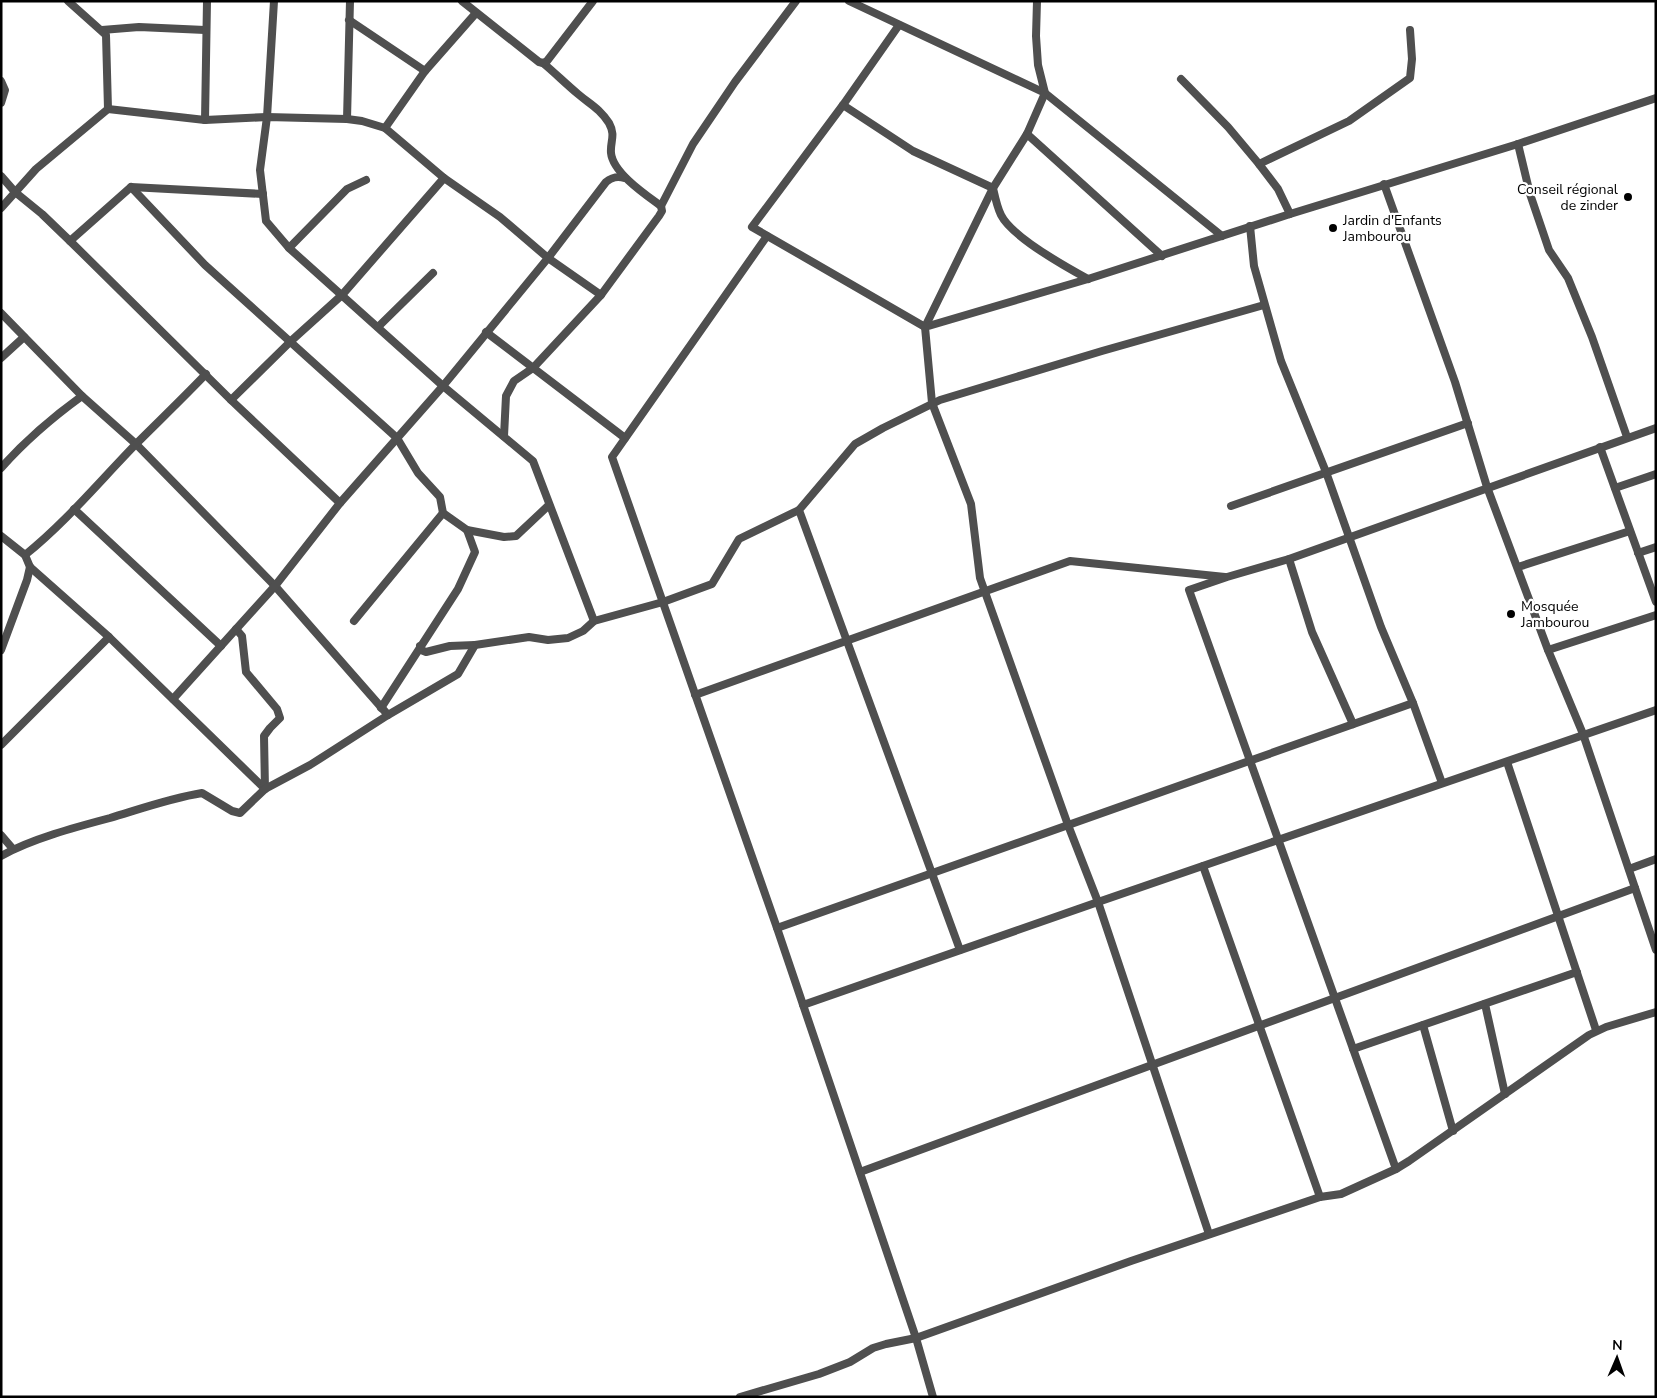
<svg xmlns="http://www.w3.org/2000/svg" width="1657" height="1398" font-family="'Nunito Sans',sans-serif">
<rect width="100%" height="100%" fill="#fff"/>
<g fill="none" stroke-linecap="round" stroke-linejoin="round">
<!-- minor -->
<g stroke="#4f4f4f" stroke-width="8">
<polyline points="274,1 267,117 260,170 266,221 289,248 443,386 533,461 594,621"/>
<path d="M 462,1 L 539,62 L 543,63 C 555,73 566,84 578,94 C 591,105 599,108 609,123 C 616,136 610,141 611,153 C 613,173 646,195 661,206 L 662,211 L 659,216 L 601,295 L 533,368 L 514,381 L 506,396 L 504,436"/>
<polyline points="849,1 1045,93 1222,236"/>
<polyline points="349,20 425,71"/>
<polyline points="899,25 843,105 752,227 925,327 993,188 1027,134 1045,93 1038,65 1036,36 1037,1"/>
<polyline points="102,30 139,27 205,30"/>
<polyline points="543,63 547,61 593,1"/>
<polyline points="1181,79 1228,127 1259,164 1278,189 1290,214"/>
<polyline points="1,81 5,90 1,103"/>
<path d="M 843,105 L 913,151 L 993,188 C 995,197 997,207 1001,215 C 1012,237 1066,267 1088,279"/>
<polyline points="108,109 205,120 267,117 347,119 362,121 385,128 444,178 500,217 548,258 601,295"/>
<polyline points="347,119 350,1"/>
<polyline points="205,120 207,1"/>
<polyline points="385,128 425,71 476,13"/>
<polyline points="1027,134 1162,256"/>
<polyline points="1518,144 1530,194 1549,250 1568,278 1592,337 1627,437"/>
<polyline points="1259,164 1349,121 1410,78 1412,59 1410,30"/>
<polyline points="1,176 15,192 42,214 70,241 231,400 340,503"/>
<polyline points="1384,184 1455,382 1487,487 1548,650 1583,734 1656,950"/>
<polyline points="131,187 205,265 397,438 418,473 440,497 443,513 467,530 504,537 516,536 549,505"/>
<polyline points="661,206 693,144 735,82 796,1"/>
<polyline points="1,208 36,169 108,109 106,35 68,1"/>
<polyline points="1250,226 1254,266 1281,361 1326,472 1381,627 1413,703 1442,783"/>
<polyline points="767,236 612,457 777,928 916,1338 933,1397"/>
<polyline points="70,241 131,187 263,194"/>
<polyline points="289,248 347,189 366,180"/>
<polyline points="1,313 82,396 136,444 275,586 388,715"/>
<polyline points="378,327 433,273"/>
<polyline points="486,332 625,438"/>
<polyline points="1,358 24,337"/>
<polyline points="231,400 291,341 342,295 444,178"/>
<polyline points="1600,447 1656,602"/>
<path d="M 1,468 C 25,441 53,417 82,396"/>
<polyline points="1615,488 1656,474"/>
<polyline points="1231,506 1468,423"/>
<polyline points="74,509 221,646"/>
<polyline points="1,536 25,555 30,567 109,637 265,789"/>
<polyline points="1638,553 1656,547"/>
<path d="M 25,555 C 65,523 99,482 136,444 C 159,421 183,398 206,374"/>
<polyline points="1289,559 1312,632 1353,724"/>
<polyline points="1518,567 1630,531"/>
<polyline points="354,621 443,513"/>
<polyline points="236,629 242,636 246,672 277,709 280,718 270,728 264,736 265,789"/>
<polyline points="420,646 421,650 426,652 450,646 475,645"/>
<polyline points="1,650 27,580 30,567"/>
<polyline points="1548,650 1656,615"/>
<polyline points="695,695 1070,561 1225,577"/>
<path d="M 173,699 L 275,586 L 340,503 L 443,386 L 548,258 L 606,182 C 612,177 617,176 625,178"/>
<polyline points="381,708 458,589 475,552 467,530"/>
<polyline points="1,745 109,637"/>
<polyline points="1507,762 1596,1030"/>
<polyline points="1,835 13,849"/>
<path d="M 1,856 C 31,839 76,827 110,818 C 140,809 171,798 202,793 L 232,811 L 240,813 L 265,789 L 310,765 L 388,715 L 458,674 L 475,645 L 529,637 L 548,640 L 568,638 L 583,631 L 594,621 L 663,602 L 712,584 L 739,539 L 799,510"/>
<polyline points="1203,866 1320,1197"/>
<polyline points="1629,869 1656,859"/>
<polyline points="777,928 1413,703"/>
<polyline points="960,950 799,510 855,444 883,428 940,400 1102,351 1264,305"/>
<polyline points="1485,1004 1505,1094"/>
<polyline points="803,1005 1098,902 1656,710"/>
<polyline points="1423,1025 1453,1131"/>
<polyline points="1353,1049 1577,972"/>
<polyline points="1396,1169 1189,590 1227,577 1289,559 1656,428"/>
<polyline points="860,1172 1635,888"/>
<polyline points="1209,1234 1098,902 1068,825 980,578 971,504 932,403 925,327 1088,279 1290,214 1518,144 1656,98"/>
<polyline points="740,1397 819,1374 850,1362 873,1348 886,1344 916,1338 1131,1261 1320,1197 1341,1194 1396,1169 1409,1161 1589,1035 1606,1027 1656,1012"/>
</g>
</g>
<!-- markers -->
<g fill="#000" stroke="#fff" stroke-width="2">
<circle cx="1628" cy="197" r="5"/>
<circle cx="1333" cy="228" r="5"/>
<circle cx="1511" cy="614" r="5"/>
</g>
<g text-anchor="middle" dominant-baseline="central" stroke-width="4.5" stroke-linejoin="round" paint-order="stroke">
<!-- poi labels -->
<g font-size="14" fill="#000" stroke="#fff" text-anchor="start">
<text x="1618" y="189" text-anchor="end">Conseil régional<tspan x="1618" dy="16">de zinder</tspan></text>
<text x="1343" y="220">Jardin d'Enfants<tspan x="1343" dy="16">Jambourou</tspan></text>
<text x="1521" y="606">Mosquée<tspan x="1521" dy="16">Jambourou</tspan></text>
</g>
</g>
<!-- border -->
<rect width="1657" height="1398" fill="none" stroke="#000000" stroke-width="5"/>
<!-- north arrow -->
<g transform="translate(1617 1358) rotate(2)" stroke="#ffffff" stroke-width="4" paint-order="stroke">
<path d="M0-4L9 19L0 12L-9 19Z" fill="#000000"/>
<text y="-8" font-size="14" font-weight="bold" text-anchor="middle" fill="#000000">N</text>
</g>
</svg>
